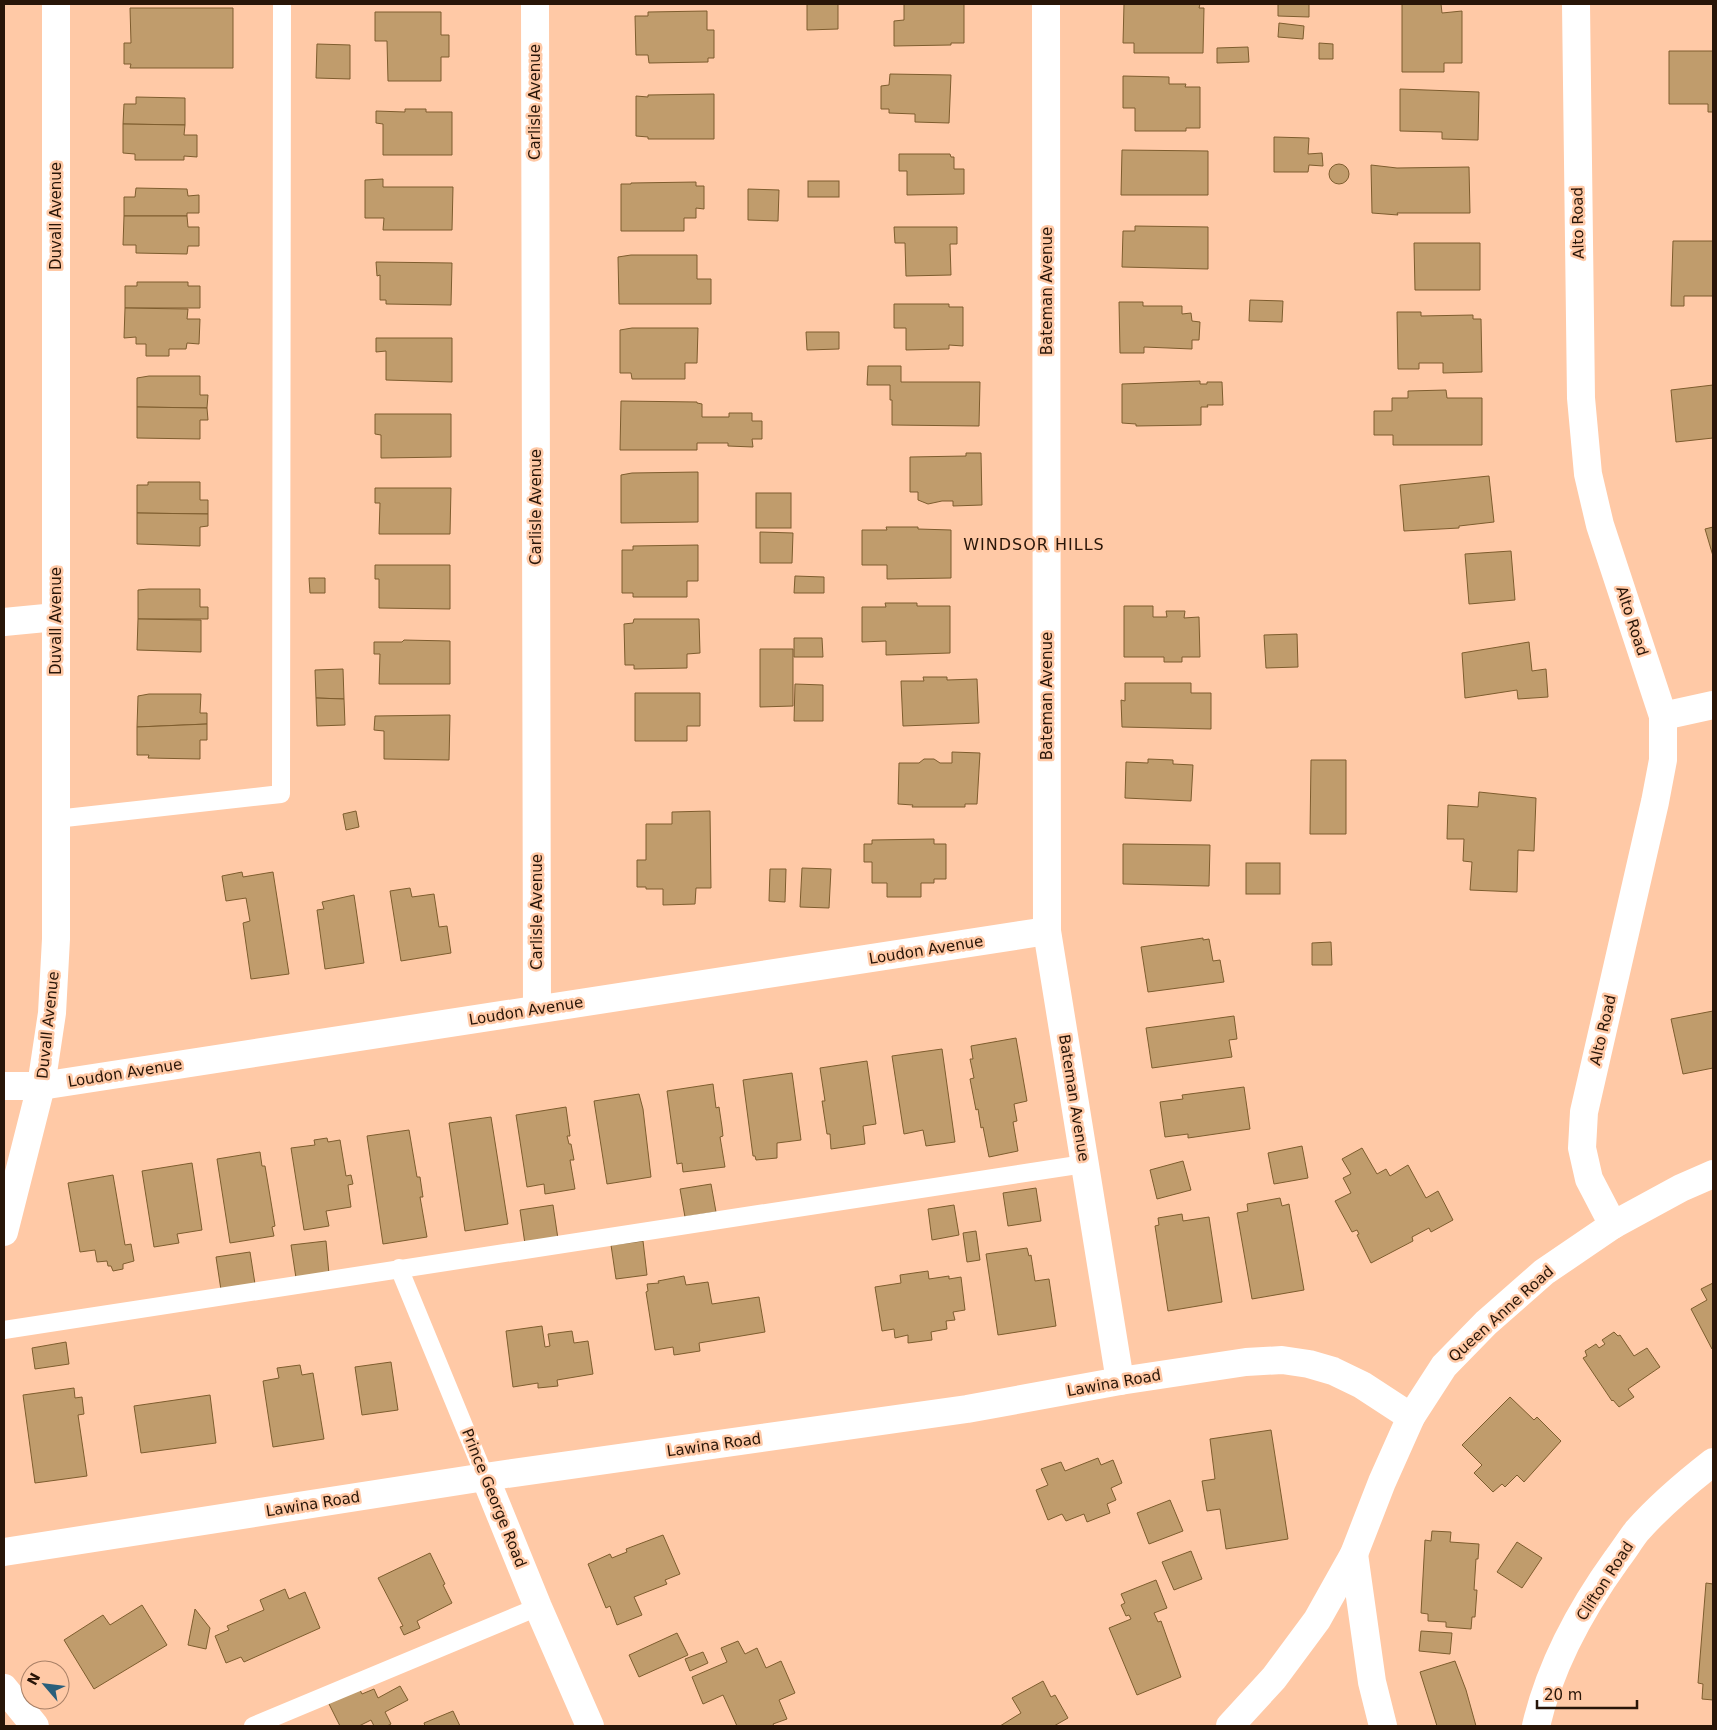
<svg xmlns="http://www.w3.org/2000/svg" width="1717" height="1730" font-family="'DejaVu Sans',sans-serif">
<rect width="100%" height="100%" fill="#ffc9a6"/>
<!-- building -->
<g fill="#c09c6c" stroke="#7e5d2e">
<polygon points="807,4 838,4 838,29 807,30"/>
<polygon points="904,4 964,4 964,43 951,43 951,45 894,46 894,21 904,20"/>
<polygon points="1124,4 1200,4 1199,8 1204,8 1203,53 1134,53 1134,43 1123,43"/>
<polygon points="1278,4 1309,4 1309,17 1278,16"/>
<polygon points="1402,4 1441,4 1442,13 1462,11 1462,63 1444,63 1444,72 1402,72"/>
<polygon points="130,8 233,8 233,68 130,68 131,64 124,64 124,43 131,43"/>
<polygon points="707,11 707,30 714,30 714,58 708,58 708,62 649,63 648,55 636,55 635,16 648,16 648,12"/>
<polygon points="375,12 441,12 441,35 449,35 449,57 441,57 441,81 388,81 387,41 375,41"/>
<polygon points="1279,23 1304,26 1303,39 1278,37"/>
<polygon points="1319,43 1333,44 1333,59 1319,59"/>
<polygon points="317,44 350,45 350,79 316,78"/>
<polygon points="1248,47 1249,62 1217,63 1217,48"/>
<polygon points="1669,51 1713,51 1713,112 1708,112 1708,104 1669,104"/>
<polygon points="890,74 951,75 949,123 915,122 915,114 889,113 889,109 881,109 881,86 889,85"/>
<polygon points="1123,76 1169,77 1169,84 1186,84 1185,87 1200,87 1200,128 1186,128 1186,131 1135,131 1135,108 1123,108"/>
<polygon points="1400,89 1479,92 1478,140 1442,139 1442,132 1400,131"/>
<polygon points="714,94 714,139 648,139 648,137 636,136 636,96 648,97 648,95"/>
<polygon points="136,97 185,98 185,125 123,124 124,104 136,104"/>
<polygon points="405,109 426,109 426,112 452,112 452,155 383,155 383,124 376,123 376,111 405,112"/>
<polygon points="123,124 185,125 184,135 197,135 197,157 184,156 184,160 135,160 135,154 123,153"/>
<polygon points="1274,137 1309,138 1308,154 1322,153 1323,166 1309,165 1308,172 1274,172"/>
<polygon points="1122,150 1208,151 1208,195 1121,195"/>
<polygon points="899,154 950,154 951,157 954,157 954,169 964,169 964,194 907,195 907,171 899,171"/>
<circle cx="1339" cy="174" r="10"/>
<polygon points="1371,165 1397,168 1469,167 1470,213 1397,213 1398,215 1372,213"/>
<polygon points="383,179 383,187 453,187 452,230 383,230 384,218 365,218 365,180"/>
<rect x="808" y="181" width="31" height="16"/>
<polygon points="696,182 696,186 704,186 704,209 696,208 696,218 684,218 684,231 621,231 621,184 631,184 631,183"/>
<polygon points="136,188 187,189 188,196 199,195 199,213 187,213 187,216 124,216 124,197 135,197"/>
<polygon points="748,189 779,190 778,221 748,220"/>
<polygon points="124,216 187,216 188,227 199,227 199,246 188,246 187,254 136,253 136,245 123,245"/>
<polygon points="1135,226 1208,227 1208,269 1122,267 1123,231 1135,231"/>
<polygon points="894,227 957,227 957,244 950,244 951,275 906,276 905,243 895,243"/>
<polygon points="1673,241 1713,241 1713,296 1684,296 1684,306 1671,306"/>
<polygon points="1414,243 1480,243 1480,290 1415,290"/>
<polygon points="631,255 697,255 697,279 711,279 711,304 619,304 618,257"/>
<polygon points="376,262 452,263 451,305 386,304 386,300 380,300 380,275 377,276"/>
<polygon points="137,282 188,282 188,286 200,286 200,308 125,308 125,286 137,286"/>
<polygon points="1250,300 1283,301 1282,322 1249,321"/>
<polygon points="1119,302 1143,302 1143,306 1182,306 1182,314 1191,313 1192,321 1200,322 1199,340 1192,340 1192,349 1144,347 1144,353 1120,353"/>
<polygon points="894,304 949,304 949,307 963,307 963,346 949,345 949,349 906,350 906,328 894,328"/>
<polygon points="125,308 188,309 187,319 200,319 199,344 187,343 186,349 169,349 169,356 146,356 146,344 136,344 136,337 124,338"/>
<polygon points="1397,312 1421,312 1421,316 1473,315 1473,319 1481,319 1482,372 1443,373 1443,363 1419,363 1419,369 1398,369"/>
<polygon points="632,328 698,328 697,363 685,363 685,379 632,379 631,373 620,373 620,330"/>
<polygon points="806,332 839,332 839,349 807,350"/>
<polygon points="376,338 452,338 452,382 386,380 386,351 376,352"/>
<polygon points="868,366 901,366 901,382 980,382 979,426 892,425 892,400 890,400 890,385 867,385"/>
<polygon points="149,376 200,376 200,395 208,395 207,408 137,407 137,378"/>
<polygon points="1200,381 1200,384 1207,384 1207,382 1222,382 1223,405 1207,405 1208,407 1201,407 1201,425 1136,426 1136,424 1122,423 1122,384"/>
<polygon points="1713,385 1713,438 1676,442 1671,390"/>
<polygon points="1446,390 1447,398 1482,398 1482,445 1393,445 1393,435 1374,435 1374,411 1392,411 1392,398 1408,398 1408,391"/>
<polygon points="621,401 697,402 697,403 702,404 702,417 729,417 729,413 752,413 752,421 762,421 762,439 752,439 753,447 728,446 728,443 697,443 697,450 620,450"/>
<polygon points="137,407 207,408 208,420 200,420 200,439 137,438"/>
<polygon points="375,414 451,414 451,457 381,458 381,435 375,434"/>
<polygon points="966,453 981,453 982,505 953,506 953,501 942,501 928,504 918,500 918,492 910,492 910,457 966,456"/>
<polygon points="698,472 698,522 621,523 621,475 632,473"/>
<polygon points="1489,476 1494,522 1459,526 1459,528 1404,531 1400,485"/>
<polygon points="148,482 200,482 200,500 208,500 208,514 137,513 137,485 148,485"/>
<polygon points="375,488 451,488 450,534 379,534 380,503 375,503"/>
<rect x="756" y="493" width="35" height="35"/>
<polygon points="137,513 208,514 208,526 200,527 200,546 137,544"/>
<polygon points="886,527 918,527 918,529 951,530 951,578 887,579 887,565 862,565 862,530 887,530"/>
<polygon points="1713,527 1713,556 1705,529"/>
<polygon points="760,532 793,533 792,563 760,563"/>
<polygon points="698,545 698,581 687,581 687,597 633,597 633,593 622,593 622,550 633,550 633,546"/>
<polygon points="1511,551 1515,600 1469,604 1465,554"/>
<polygon points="375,565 450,565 450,609 379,608 379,579 375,579"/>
<polygon points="795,576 824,577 824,593 794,593"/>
<polygon points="309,578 325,578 325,593 310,593"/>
<polygon points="149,589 200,589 200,607 208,607 208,619 138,619 138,590"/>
<polygon points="885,603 917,603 917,606 950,606 950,653 886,655 886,641 862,642 862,607 886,607"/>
<polygon points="1124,606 1153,606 1153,617 1167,617 1166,611 1185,611 1184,618 1199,617 1200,657 1182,657 1182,662 1164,662 1164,657 1124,657"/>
<polygon points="138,619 201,620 201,652 137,650"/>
<polygon points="634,619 699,619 700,653 687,654 687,668 634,669 634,665 625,665 624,624 633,623"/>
<polygon points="1297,634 1298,667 1266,668 1264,635"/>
<polygon points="794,638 822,638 823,657 794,657"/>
<polygon points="404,640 450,641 450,684 379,684 380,654 374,654 374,642 402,642"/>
<polygon points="1529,642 1532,671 1546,669 1548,697 1518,699 1517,690 1465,698 1462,653"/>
<polygon points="760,649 793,649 793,706 760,707"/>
<polygon points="343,669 344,699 316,698 315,670"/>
<polygon points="923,677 947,677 947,680 977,679 979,723 903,726 901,681 924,681"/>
<polygon points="1125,683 1191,683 1191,693 1211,693 1211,729 1122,727 1121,700 1125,701"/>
<polygon points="795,684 823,685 823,721 794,721"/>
<polygon points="635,693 700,693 700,726 687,726 687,741 635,741"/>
<polygon points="149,694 201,694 200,713 207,713 207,724 137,727 138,696"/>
<polygon points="316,698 344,699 345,725 317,726"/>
<polygon points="450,715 449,760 384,759 384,731 374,730 375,716"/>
<polygon points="207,724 207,740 200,740 200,759 148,758 149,755 137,755 137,727"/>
<polygon points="952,752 980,753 977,804 965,804 965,807 912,807 913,805 898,804 899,763 919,763 924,759 934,759 940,763 952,763"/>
<polygon points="1148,759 1173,760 1173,764 1193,765 1191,801 1125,798 1126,762 1148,763"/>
<polygon points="1311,760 1346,760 1346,834 1310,834"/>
<polygon points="1479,792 1536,798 1534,851 1518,850 1517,892 1470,890 1472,862 1463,861 1464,839 1447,839 1448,805 1478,807"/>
<polygon points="356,811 359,827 346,830 343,814"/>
<polygon points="710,811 711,888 696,888 695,904 663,905 663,889 646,889 646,887 637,887 637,860 646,860 646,824 672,824 672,812"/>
<polygon points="934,839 934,844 946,844 946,879 934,879 934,883 921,883 921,897 887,897 887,883 872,883 872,862 864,862 864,844 872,844 872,840"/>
<polygon points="1123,844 1210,845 1209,886 1123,884"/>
<rect x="1246" y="863" width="34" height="31"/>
<polygon points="802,868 831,869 829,908 800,907"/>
<polygon points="770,869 786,869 785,902 769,901"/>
<polygon points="242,872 243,877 273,872 289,974 251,979 243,923 250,921 246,898 226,901 222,876"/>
<polygon points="410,888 412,897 434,894 439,927 447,926 451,953 401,961 390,891"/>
<polygon points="354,895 364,963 325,969 317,910 324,909 322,902"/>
<polygon points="1203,938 1203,940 1209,939 1213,961 1220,960 1224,982 1148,992 1141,947"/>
<polygon points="1331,942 1332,965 1312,965 1312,943"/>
<polygon points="1713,1011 1713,1068 1683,1074 1671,1019"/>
<polygon points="1234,1016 1237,1039 1229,1040 1232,1057 1152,1068 1146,1028"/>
<polygon points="1016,1038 1027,1101 1014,1104 1017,1121 1013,1122 1018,1151 989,1157 983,1127 981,1128 978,1109 976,1110 970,1079 974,1078 970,1059 973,1059 971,1046"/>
<polygon points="942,1049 955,1142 926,1146 923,1130 904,1134 892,1056"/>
<polygon points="867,1061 876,1124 863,1126 865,1144 831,1149 830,1134 827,1134 822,1101 825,1101 820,1068"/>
<polygon points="792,1073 801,1140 777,1143 777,1158 756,1160 755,1156 753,1156 743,1080"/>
<polygon points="713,1084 716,1108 719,1107 722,1127 723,1136 720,1137 725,1167 683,1172 682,1163 677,1164 667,1091"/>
<polygon points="1244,1087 1250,1129 1188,1138 1188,1134 1165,1137 1160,1102 1183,1099 1182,1095"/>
<polygon points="639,1094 643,1109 651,1177 607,1184 594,1101"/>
<polygon points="566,1107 570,1136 567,1136 569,1144 571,1144 574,1160 570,1160 575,1189 545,1194 544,1184 527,1187 516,1115"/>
<polygon points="491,1117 508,1224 465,1231 449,1123"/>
<polygon points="409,1130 417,1177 420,1177 423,1197 420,1197 427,1237 383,1244 367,1136"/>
<polygon points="327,1138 328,1142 340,1140 346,1176 351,1175 353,1184 348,1185 351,1207 326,1211 329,1226 304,1230 291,1148 315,1145 314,1140"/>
<polygon points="1302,1146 1308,1178 1274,1184 1268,1153"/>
<polygon points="1362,1148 1377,1174 1386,1169 1390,1176 1408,1165 1426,1198 1438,1191 1453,1220 1431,1232 1429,1228 1412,1237 1413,1241 1371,1263 1357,1235 1359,1234 1357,1230 1352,1232 1335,1201 1351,1193 1343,1178 1351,1174 1342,1159"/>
<polygon points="260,1152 262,1166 265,1166 275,1226 272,1227 274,1236 230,1243 217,1159"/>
<polygon points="1183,1161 1191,1190 1157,1199 1150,1170"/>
<polygon points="192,1163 202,1230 177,1234 179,1243 154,1247 142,1171"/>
<polygon points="113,1175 125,1245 131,1244 134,1261 123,1264 123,1269 113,1271 111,1266 108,1266 107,1261 97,1262 95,1250 80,1252 68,1183"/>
<polygon points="711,1184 716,1212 685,1217 680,1189"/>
<polygon points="1036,1188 1041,1221 1008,1226 1003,1193"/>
<polygon points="1280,1198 1282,1206 1289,1204 1304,1290 1252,1299 1237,1213 1248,1211 1247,1204"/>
<polygon points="553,1205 558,1239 525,1244 520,1210"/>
<polygon points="954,1205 959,1235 932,1240 928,1209"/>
<polygon points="1182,1214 1183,1221 1209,1217 1222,1302 1168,1311 1155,1226 1159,1225 1158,1218"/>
<polygon points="976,1231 980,1260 967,1262 963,1233"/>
<polygon points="326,1241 329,1274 296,1278 291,1245"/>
<polygon points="643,1241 647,1275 616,1279 611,1245"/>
<polygon points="1027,1248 1029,1256 1031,1255 1035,1281 1049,1279 1056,1326 998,1335 986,1254"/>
<polygon points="250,1252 255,1284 221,1290 216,1257"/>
<polygon points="928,1271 929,1279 949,1276 949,1279 961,1277 965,1310 953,1312 955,1320 946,1321 947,1329 931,1332 932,1340 908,1343 908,1335 895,1338 894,1329 882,1331 875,1287 901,1283 900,1275"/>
<polygon points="684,1276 686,1285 708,1282 712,1304 759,1297 765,1332 699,1343 700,1351 674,1355 673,1347 655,1350 646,1292 648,1291 647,1284 659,1283 658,1281"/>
<polygon points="1713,1283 1713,1349 1712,1349 1691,1309 1707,1300 1701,1289"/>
<polygon points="542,1326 545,1347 550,1346 548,1334 572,1331 574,1343 588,1341 593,1374 557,1380 558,1386 538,1388 538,1383 513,1387 506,1331"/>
<polygon points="1614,1332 1618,1336 1620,1335 1634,1356 1647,1348 1660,1367 1628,1389 1634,1397 1619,1407 1613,1400 1612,1401 1583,1358 1587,1356 1585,1351 1596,1344 1599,1348 1605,1344 1602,1340"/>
<polygon points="66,1342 69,1364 35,1369 32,1348"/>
<polygon points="391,1362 398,1410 362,1415 355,1367"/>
<polygon points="300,1365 302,1375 313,1373 324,1439 273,1447 263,1381 279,1378 277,1368"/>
<polygon points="74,1388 75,1398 82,1397 84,1414 78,1415 87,1476 35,1483 23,1395"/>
<polygon points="210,1395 216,1443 141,1453 134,1406"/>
<polygon points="1510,1397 1534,1420 1537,1417 1561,1441 1524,1482 1517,1475 1505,1487 1502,1484 1493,1492 1474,1473 1482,1465 1462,1445"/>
<polygon points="1271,1430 1288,1539 1226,1549 1220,1509 1207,1511 1202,1481 1215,1479 1210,1439"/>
<polygon points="1098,1458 1101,1465 1113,1460 1122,1483 1111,1488 1116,1500 1107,1504 1110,1513 1087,1522 1084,1514 1066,1521 1062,1514 1048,1520 1036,1490 1048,1485 1041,1469 1061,1462 1065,1471"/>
<polygon points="1170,1500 1183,1531 1149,1544 1137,1513"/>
<polygon points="1432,1531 1451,1532 1450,1542 1479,1544 1478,1559 1476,1559 1474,1590 1477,1590 1475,1617 1472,1617 1471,1629 1446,1627 1446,1622 1428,1621 1428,1614 1421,1613 1425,1540 1431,1541"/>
<polygon points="663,1535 680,1574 665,1580 667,1584 634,1597 642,1615 617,1625 610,1606 606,1608 588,1564 610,1554 612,1558 627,1552 626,1549"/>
<polygon points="1517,1542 1542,1558 1522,1588 1497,1572"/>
<polygon points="1191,1551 1202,1579 1174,1590 1162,1562"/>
<polygon points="430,1553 445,1584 443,1585 452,1603 417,1621 420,1628 404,1635 400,1627 403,1626 378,1578"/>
<polygon points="1156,1580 1167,1608 1154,1613 1158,1622 1161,1621 1181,1677 1137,1695 1109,1628 1131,1619 1129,1615 1126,1616 1121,1605 1125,1603 1121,1594"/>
<polygon points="1706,1583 1713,1584 1713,1700 1702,1699 1703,1684 1698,1683"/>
<polygon points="285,1589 289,1599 305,1592 320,1628 244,1662 241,1657 226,1663 215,1636 229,1630 227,1626 264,1610 260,1600"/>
<polygon points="142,1605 167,1645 94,1689 64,1640 103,1615 110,1625"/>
<polygon points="195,1609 210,1628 206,1649 188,1645"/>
<polygon points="1421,1631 1452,1633 1450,1654 1419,1651"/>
<polygon points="677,1633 688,1655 639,1677 629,1655"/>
<polygon points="738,1641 745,1654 757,1648 766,1668 781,1661 795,1693 779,1700 787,1719 773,1724 774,1726 737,1726 723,1695 703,1704 692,1677 727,1662 721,1648"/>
<polygon points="703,1652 708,1663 690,1671 685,1659"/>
<polygon points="1455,1661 1466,1690 1476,1726 1437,1726 1420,1672"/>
<polygon points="1043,1681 1051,1697 1055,1695 1068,1718 1054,1726 1000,1726 1021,1713 1012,1698"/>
<polygon points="400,1686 408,1700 385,1712 391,1724 387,1726 374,1726 371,1720 359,1726 340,1726 328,1702 359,1688 362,1694 374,1689 378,1698"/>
<polygon points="453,1711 460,1726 425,1726 424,1723"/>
</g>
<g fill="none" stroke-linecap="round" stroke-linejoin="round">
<!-- service -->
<g stroke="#fff" stroke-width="18">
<polyline points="56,819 281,794 282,4"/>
<polyline points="399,1268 485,1477"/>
<polyline points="4,1330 1084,1164"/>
<polyline points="253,1726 538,1607"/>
</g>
<!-- minor -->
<g stroke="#fff" stroke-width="28">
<polyline points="535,4 537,1009"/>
<polyline points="1046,4 1047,931 1120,1381"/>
<polyline points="1576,4 1581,398 1588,474 1600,525 1663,716 1663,760 1655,802 1584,1112 1582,1148 1589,1179 1613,1225"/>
<polyline points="4,622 56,617"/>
<polyline points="1663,716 1713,705"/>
<polyline points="4,1086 41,1086 1047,931"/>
<polyline points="4,1232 41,1086 52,1013 56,939 56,4"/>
<polyline points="485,1477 538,1607 590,1726"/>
<polyline points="4,1552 485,1477 967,1409 1120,1381 1246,1362 1282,1360 1309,1364 1333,1371 1362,1385 1411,1417"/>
<polyline points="1354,1554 1372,1682 1383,1726"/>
<polyline points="4,1688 35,1726"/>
<polyline points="1230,1726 1274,1678 1317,1620 1354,1554 1382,1482 1411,1417 1444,1366 1486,1323 1544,1272 1613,1225 1681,1188 1713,1174"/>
<path d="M 1536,1726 C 1550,1666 1581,1609 1617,1559 C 1624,1550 1630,1540 1637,1531 C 1660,1505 1686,1483 1713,1462"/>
</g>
</g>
<g text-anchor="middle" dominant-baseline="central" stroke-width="5" stroke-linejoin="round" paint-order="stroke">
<!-- street labels -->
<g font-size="15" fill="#281508" stroke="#ffc9a6">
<text transform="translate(535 102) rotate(-90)">Carlisle Avenue</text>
<text transform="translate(56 216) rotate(-90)">Duvall Avenue</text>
<text transform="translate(1578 223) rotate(-91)">Alto Road</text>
<text transform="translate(1047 291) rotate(-90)">Bateman Avenue</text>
<text transform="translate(536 507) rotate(-90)">Carlisle Avenue</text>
<text transform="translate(56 621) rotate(-90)">Duvall Avenue</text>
<text transform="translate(1632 621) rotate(72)">Alto Road</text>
<text transform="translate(1047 696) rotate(-90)">Bateman Avenue</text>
<text transform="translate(537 912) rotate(-90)">Carlisle Avenue</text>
<text transform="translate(926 950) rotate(-9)">Loudon Avenue</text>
<text transform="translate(526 1011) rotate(-9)">Loudon Avenue</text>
<text transform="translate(48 1025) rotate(-84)">Duvall Avenue</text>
<text transform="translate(1603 1030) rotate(-77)">Alto Road</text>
<text transform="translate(125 1073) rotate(-9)">Loudon Avenue</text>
<text transform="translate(1074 1098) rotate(81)">Bateman Avenue</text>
<text transform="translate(1501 1314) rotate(-42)">Queen Anne Road</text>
<text transform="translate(1114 1383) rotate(-10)">Lawina Road</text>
<text transform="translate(714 1445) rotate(-8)">Lawina Road</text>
<text transform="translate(494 1498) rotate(68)">Prince George Road</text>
<text transform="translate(313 1504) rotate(-9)">Lawina Road</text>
<text transform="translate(1605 1581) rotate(-57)">Clifton Road</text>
</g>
<!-- neighbourhood labels -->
<g font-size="16" letter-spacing="1" fill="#281508" stroke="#ffc9a6">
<text x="1034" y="544">WINDSOR HILLS</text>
</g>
</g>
<!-- border -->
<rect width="1717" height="1730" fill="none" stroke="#281508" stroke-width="10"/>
<!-- north arrow -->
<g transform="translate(45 1685) rotate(298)"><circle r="24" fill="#ffc9a6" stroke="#a98167"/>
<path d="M0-4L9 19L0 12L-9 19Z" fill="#2a5f7b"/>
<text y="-8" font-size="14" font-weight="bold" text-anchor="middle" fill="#281508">N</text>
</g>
<!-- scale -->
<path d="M1537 1700v8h100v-8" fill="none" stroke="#281508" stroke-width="2.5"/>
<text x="1544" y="1700" font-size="15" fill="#281508" stroke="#ffc9a6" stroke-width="4" paint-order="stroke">20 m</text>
</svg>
